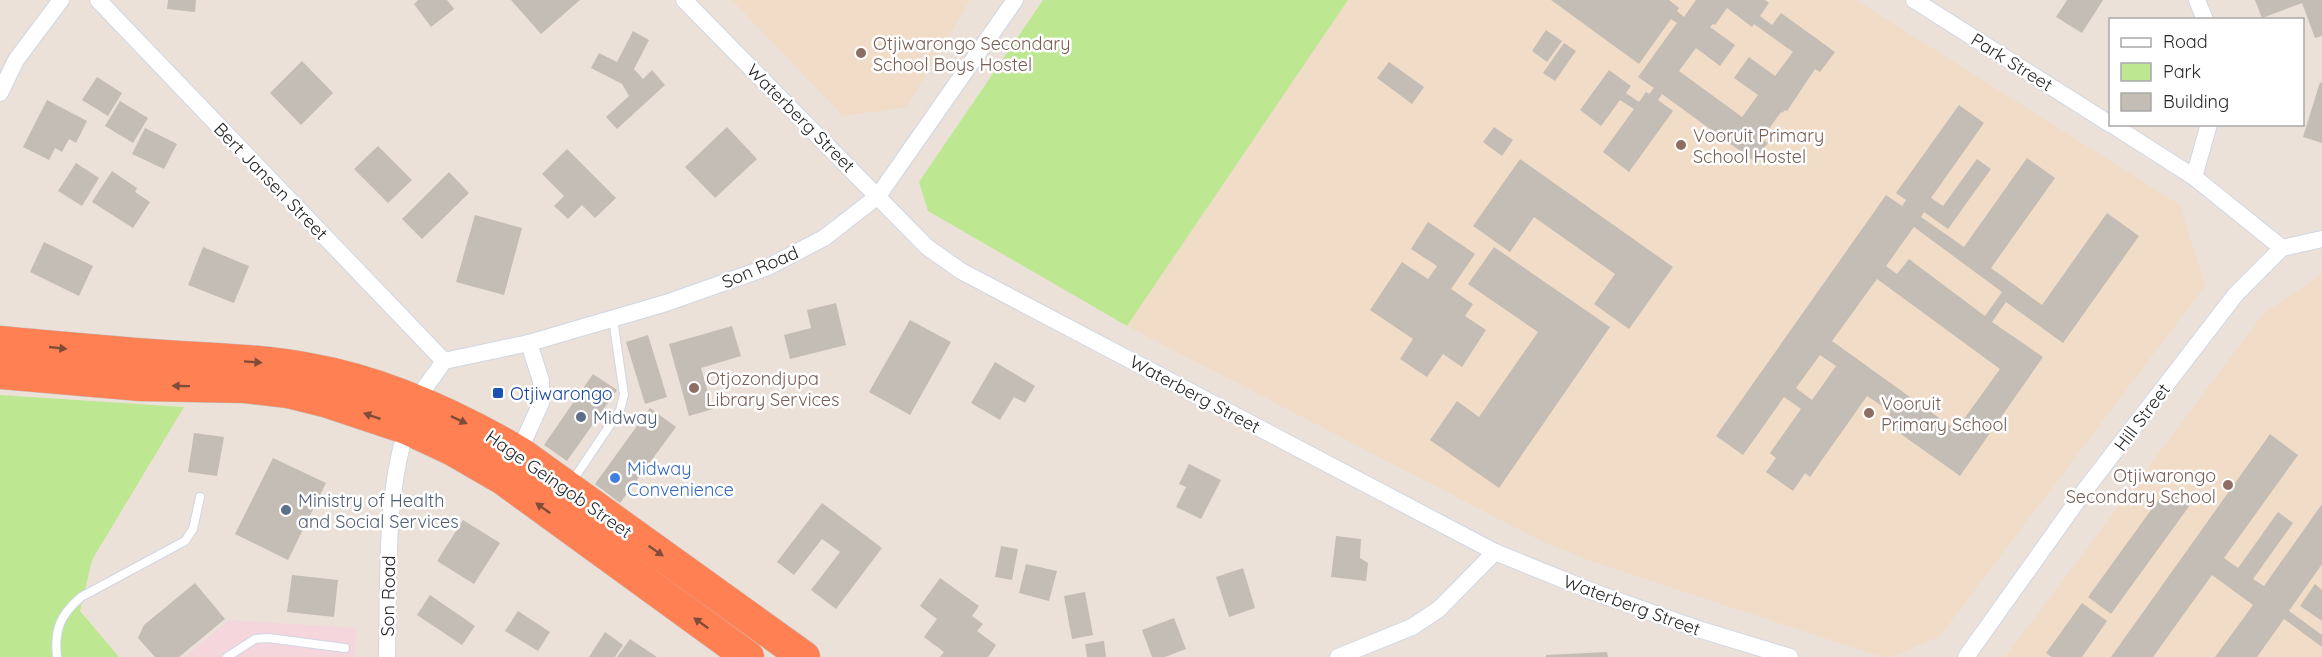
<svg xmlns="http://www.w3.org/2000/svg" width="2322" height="657" font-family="Quicksand,sans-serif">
<rect width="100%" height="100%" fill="#ece1d9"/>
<!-- education -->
<g fill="#f0dcc7">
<polygon points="732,0 970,0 907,107 843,116"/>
<polygon points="1348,0 1856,0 2180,205 2205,286 1940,636 1892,657 1882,657 1591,561 1541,541 1127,326"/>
<polygon points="2322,274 2322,657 2005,657 2264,313"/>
</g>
<!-- medical -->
<polygon fill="#f4d6dc" points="229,620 356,628 354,657 185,657"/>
<!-- green -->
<g fill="#bde891">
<polygon points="1043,0 1348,0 1127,326 928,211 919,182"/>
<polygon points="0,395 184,407 92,560 80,611 119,657 0,657"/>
</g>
<!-- building -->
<g fill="#c4bdb5" fill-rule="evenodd">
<polygon points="168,0 196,0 195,12 167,9"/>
<polygon points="418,0 447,0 454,9 431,27 414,4"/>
<polygon points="511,0 580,0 541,34"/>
<path d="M 1551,0 L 1669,0 L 1679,8 L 1677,11 L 1684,17 L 1696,0 L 1765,0 L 1769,3 L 1760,16 L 1772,25 L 1781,13 L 1835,52 L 1820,72 L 1815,69 L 1787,111 L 1785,110 L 1782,113 L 1781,112 L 1765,134 L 1763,133 L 1760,137 L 1768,143 L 1754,161 L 1662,94 L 1658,100 L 1673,111 L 1629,172 L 1603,152 L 1634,109 L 1620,100 L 1601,126 L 1580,110 L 1609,70 L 1631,86 L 1626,93 L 1639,102 L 1646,92 L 1649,94 L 1654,88 L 1638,77 L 1677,23 L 1671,19 L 1639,64 ZM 1727,8 L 1752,27 L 1754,24 L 1793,52 L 1775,76 L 1749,57 L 1734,78 L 1758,95 L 1742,117 L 1679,71 L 1696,48 L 1720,66 L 1735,45 L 1710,27 L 1713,24 L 1715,25 Z"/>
<polygon points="2067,0 2103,0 2082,33 2056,17"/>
<polygon points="2255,0 2322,0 2322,36 2315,38 2302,3 2262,18"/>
<polygon points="1546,30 1562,41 1547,62 1532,51"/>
<polygon points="633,31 649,40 634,69 643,79 652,70 665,85 617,129 606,117 629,96 622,84 591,68 599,53 617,62"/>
<polygon points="1564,43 1576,51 1555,81 1543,73"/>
<polygon points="302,61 333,93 301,125 270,93"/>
<polygon points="1389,62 1424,87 1412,104 1377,78"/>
<polygon points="97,77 122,93 108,116 82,100"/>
<polygon points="2320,82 2322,83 2322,143 2303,137"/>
<polygon points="47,100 87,121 76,143 69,139 62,152 55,148 49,160 23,147"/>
<polygon points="120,101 148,118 133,143 105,126"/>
<path d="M 1959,105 L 1984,123 L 1931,198 L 1943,206 L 1977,159 L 1991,169 L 1948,229 L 1924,212 L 1921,217 L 1964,247 L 2027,158 L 2055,178 L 1991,268 L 2042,305 L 2107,213 L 2139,236 L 2063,343 L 2006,302 L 1992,322 L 2043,357 L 1960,476 L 1884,422 L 1891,412 L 1867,396 L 1810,477 L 1805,473 L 1793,491 L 1766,472 L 1776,458 L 1770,453 L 1801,409 L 1784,397 L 1743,455 L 1716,436 L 1886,195 L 1902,206 L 1906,200 L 1896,193 ZM 1914,227 L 2002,292 L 1985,316 L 1909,259 L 1897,274 L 1886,266 ZM 1877,279 L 2000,369 L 1956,430 L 1832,341 ZM 1820,355 L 1836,366 L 1812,400 L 1796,388 Z"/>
<polygon points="727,127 757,159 715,198 685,167"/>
<polygon points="1494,127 1513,140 1502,156 1483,142"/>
<polygon points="145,128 177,144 164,169 132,154"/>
<polygon points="378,146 412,180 388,203 354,169"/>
<polygon points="567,149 616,198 595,218 582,205 568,219 554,206 564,196 542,174"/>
<polygon points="1520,159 1673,267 1629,329 1594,304 1615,274 1534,217 1510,252 1473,226"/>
<polygon points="76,163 99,178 82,206 58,191"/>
<polygon points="112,171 137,188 135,192 150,202 133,228 92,202"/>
<polygon points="449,172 469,193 422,239 402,219"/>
<polygon points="475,215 522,228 504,295 456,282"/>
<polygon points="1428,222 1475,254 1451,289 1473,304 1465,316 1486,330 1462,367 1443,354 1427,377 1400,359 1413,339 1370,310 1402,262 1428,279 1437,266 1411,249"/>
<polygon points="44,242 93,266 79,296 30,272"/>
<polygon points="203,247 249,266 234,303 188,285"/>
<polygon points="1494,247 1610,327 1499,488 1430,440 1457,401 1479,417 1538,332 1468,284"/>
<polygon points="836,303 846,345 790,359 784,335 811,328 807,310"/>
<polygon points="910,320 951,342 910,415 869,392"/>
<polygon points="732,326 741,356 701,368 713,409 689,416 669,344"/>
<polygon points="648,335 667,397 645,404 626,342"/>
<polygon points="995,362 1035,386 1025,403 1014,397 1000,420 971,403"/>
<polygon points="593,374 617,390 567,461 544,445"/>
<polygon points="650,408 676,427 620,503 595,484"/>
<polygon points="194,433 224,437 217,476 188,472"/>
<polygon points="2270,434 2298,455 2224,558 2238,568 2278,512 2293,523 2253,579 2264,586 2322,504 2322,564 2289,611 2322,635 2322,647 2284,619 2257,657 2215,657 2253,605 2212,575 2153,657 2111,657"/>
<polygon points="273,458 326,483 288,560 235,534"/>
<polygon points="1189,464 1221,480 1201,519 1176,507 1186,487 1179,484"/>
<polygon points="2167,488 2190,505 2111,614 2088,597"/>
<polygon points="822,503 882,548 836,609 811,590 840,552 822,539 794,575 777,562"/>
<polygon points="463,520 500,543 474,584 437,561"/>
<polygon points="1336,536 1361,539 1360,558 1368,563 1366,581 1331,577"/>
<polygon points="1001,546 1018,549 1012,580 995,577"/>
<polygon points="1026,564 1057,571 1049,601 1019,593"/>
<polygon points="1243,568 1255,608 1229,617 1216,577"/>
<polygon points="292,575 338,580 334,617 287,612"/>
<polygon points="940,578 979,606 972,616 983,624 977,631 996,645 988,657 940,657 944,652 924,637 937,619 920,606"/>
<polygon points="195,583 225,619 179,657 155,657 138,638 144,625"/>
<polygon points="2315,584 2322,590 2322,621 2300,606"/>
<polygon points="1085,592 1093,635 1072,639 1064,596"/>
<polygon points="430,595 475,626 462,645 417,615"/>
<polygon points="2082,603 2107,621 2082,657 2052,657 2046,653"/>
<polygon points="518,611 550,632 538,651 505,631"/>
<polygon points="1174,618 1186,649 1165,657 1152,657 1142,630"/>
<polygon points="605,632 623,645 615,657 589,657"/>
<polygon points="630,639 657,657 617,657"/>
<polygon points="1104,641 1106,657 1087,657 1085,644"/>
<polygon points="1607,652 1608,657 1546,657 1546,655"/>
</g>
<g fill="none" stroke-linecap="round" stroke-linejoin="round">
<!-- lane casing -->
<g stroke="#cfd6e3" stroke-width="10">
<g id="lane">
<polyline points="571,483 620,410 624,395 613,319"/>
<path d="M 57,657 C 54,630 60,615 81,597 L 185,541 L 193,529 L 200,497"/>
<polyline points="227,657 255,639 268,638 345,648"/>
</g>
</g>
<!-- street casing -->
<g stroke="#cfd6e3" stroke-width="18">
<g id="street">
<polyline points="98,0 444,361"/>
<polyline points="684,0 927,247 961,271 1495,552 1591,591 1698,629 1790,657"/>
<polyline points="1914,0 2110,124"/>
<polyline points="2197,0 2205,20"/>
<polyline points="0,93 16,60 61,0"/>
<polyline points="2111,124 2194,177 2282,248"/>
<polyline points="2194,177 2209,124"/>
<polyline points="516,458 541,403 541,381 529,343"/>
<path d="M 387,657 C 389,576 383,479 416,403 C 423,388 435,375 444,361 L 529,343 L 666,303 L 768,267 L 824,238 L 878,196 L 1015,0"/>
<polyline points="1338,657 1412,627 1439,609 1495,552"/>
<polyline points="1966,657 2085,490 2236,294 2282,248 2322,239"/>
</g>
</g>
<!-- highway casing -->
<g stroke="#c3c3c3" stroke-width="33">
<g id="highway">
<path d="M 0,342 C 55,347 109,352 164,356 C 212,359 261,360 309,369 C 384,382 455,415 520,453 L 804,657"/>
<polyline points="0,373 140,385 244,387 288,392 328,402 406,428 451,449 503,479 748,657"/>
</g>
</g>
<!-- lane -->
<use href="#lane" stroke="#fff" stroke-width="8"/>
<!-- street -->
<use href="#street" stroke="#fff" stroke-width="16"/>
<!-- highway -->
<use href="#highway" stroke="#ff8052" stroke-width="32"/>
</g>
<!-- one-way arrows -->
<defs><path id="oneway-solid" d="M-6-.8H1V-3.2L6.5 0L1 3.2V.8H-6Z" transform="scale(1.5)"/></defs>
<g fill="#7f4c39">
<use href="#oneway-solid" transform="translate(58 348) rotate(6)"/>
<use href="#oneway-solid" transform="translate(253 362) rotate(4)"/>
<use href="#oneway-solid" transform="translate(181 386) rotate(-179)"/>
<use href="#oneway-solid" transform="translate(372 416) rotate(-161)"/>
<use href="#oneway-solid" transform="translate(459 420) rotate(25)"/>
<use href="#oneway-solid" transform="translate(543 508) rotate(-144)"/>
<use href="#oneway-solid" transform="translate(656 551) rotate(35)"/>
<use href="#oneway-solid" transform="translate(701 623) rotate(-144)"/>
</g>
<!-- markers -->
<g fill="#8d6e63" stroke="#fff" stroke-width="2">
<circle cx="861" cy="53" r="6"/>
<circle cx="1681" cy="145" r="6"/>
<circle cx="694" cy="388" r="6"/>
<circle cx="1869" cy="413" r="6"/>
<circle cx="2228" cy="485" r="6"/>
</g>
<rect fill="#1a4fb4" stroke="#fff" stroke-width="2" x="492" y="387" width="12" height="12" rx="3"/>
<g fill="#5c6f8a" stroke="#fff" stroke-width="2">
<circle cx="581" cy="417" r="6"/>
<circle cx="286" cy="510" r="6"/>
</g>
<circle fill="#3f7fe0" stroke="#fff" stroke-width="2" cx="615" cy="478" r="6"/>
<g text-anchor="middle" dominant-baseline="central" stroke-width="5" stroke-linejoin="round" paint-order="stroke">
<!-- education labels -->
<g font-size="18" fill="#785e54" stroke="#fff" text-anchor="start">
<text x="873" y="43">Otjiwarongo Secondary<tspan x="873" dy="21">School Boys Hostel</tspan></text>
<text x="1693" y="135">Vooruit Primary<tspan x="1693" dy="21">School Hostel</tspan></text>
<text x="706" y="378">Otjozondjupa<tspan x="706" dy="21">Library Services</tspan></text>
<text x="1881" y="403">Vooruit<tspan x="1881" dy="21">Primary School</tspan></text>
<text x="2216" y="475" text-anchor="end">Otjiwarongo<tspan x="2216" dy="21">Secondary School</tspan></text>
</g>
<!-- street labels -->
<g font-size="18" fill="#292929" stroke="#fff">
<text transform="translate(2012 62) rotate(32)">Park Street</text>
<text transform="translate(801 118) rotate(45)">Waterberg Street</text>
<text transform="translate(271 181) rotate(46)">Bert Jansen Street</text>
<text transform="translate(760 267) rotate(-23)">Son Road</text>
<text transform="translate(1195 394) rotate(28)">Waterberg Street</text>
<text transform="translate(2142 417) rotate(-53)">Hill Street</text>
<text transform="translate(559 484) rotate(35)">Hage Geingob Street</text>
<text transform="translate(388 596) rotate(-89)">Son Road</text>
<text transform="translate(1632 605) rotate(20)">Waterberg Street</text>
</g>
<!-- transit labels -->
<g font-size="18" fill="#164399" stroke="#fff" text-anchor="start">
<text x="510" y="393">Otjiwarongo</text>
</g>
<!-- service labels -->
<g font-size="18" fill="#4e5e75" stroke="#fff" text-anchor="start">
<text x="593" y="417">Midway</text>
<text x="298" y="500">Ministry of Health<tspan x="298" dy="21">and Social Services</tspan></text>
</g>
<!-- shop labels -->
<g font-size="18" fill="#366cbe" stroke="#fff" text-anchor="start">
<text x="627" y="468">Midway<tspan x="627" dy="21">Convenience</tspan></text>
</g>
</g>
<!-- legend -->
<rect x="2109" y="18" width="195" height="108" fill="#ffffff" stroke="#a9a9a9" stroke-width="1.5"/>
<rect x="2121" y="38" width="30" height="9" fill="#ffffff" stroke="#a9a9a9" stroke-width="1.5"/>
<text x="2163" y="48" font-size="18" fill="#292929">Road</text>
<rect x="2121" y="63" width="30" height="18" fill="#bde891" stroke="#a9a9a9" stroke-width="1.5"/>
<text x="2163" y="78" font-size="18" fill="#292929">Park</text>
<rect x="2121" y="93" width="30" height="18" fill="#c4bdb5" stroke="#a9a9a9" stroke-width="1.5"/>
<text x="2163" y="108" font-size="18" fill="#292929">Building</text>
</svg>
